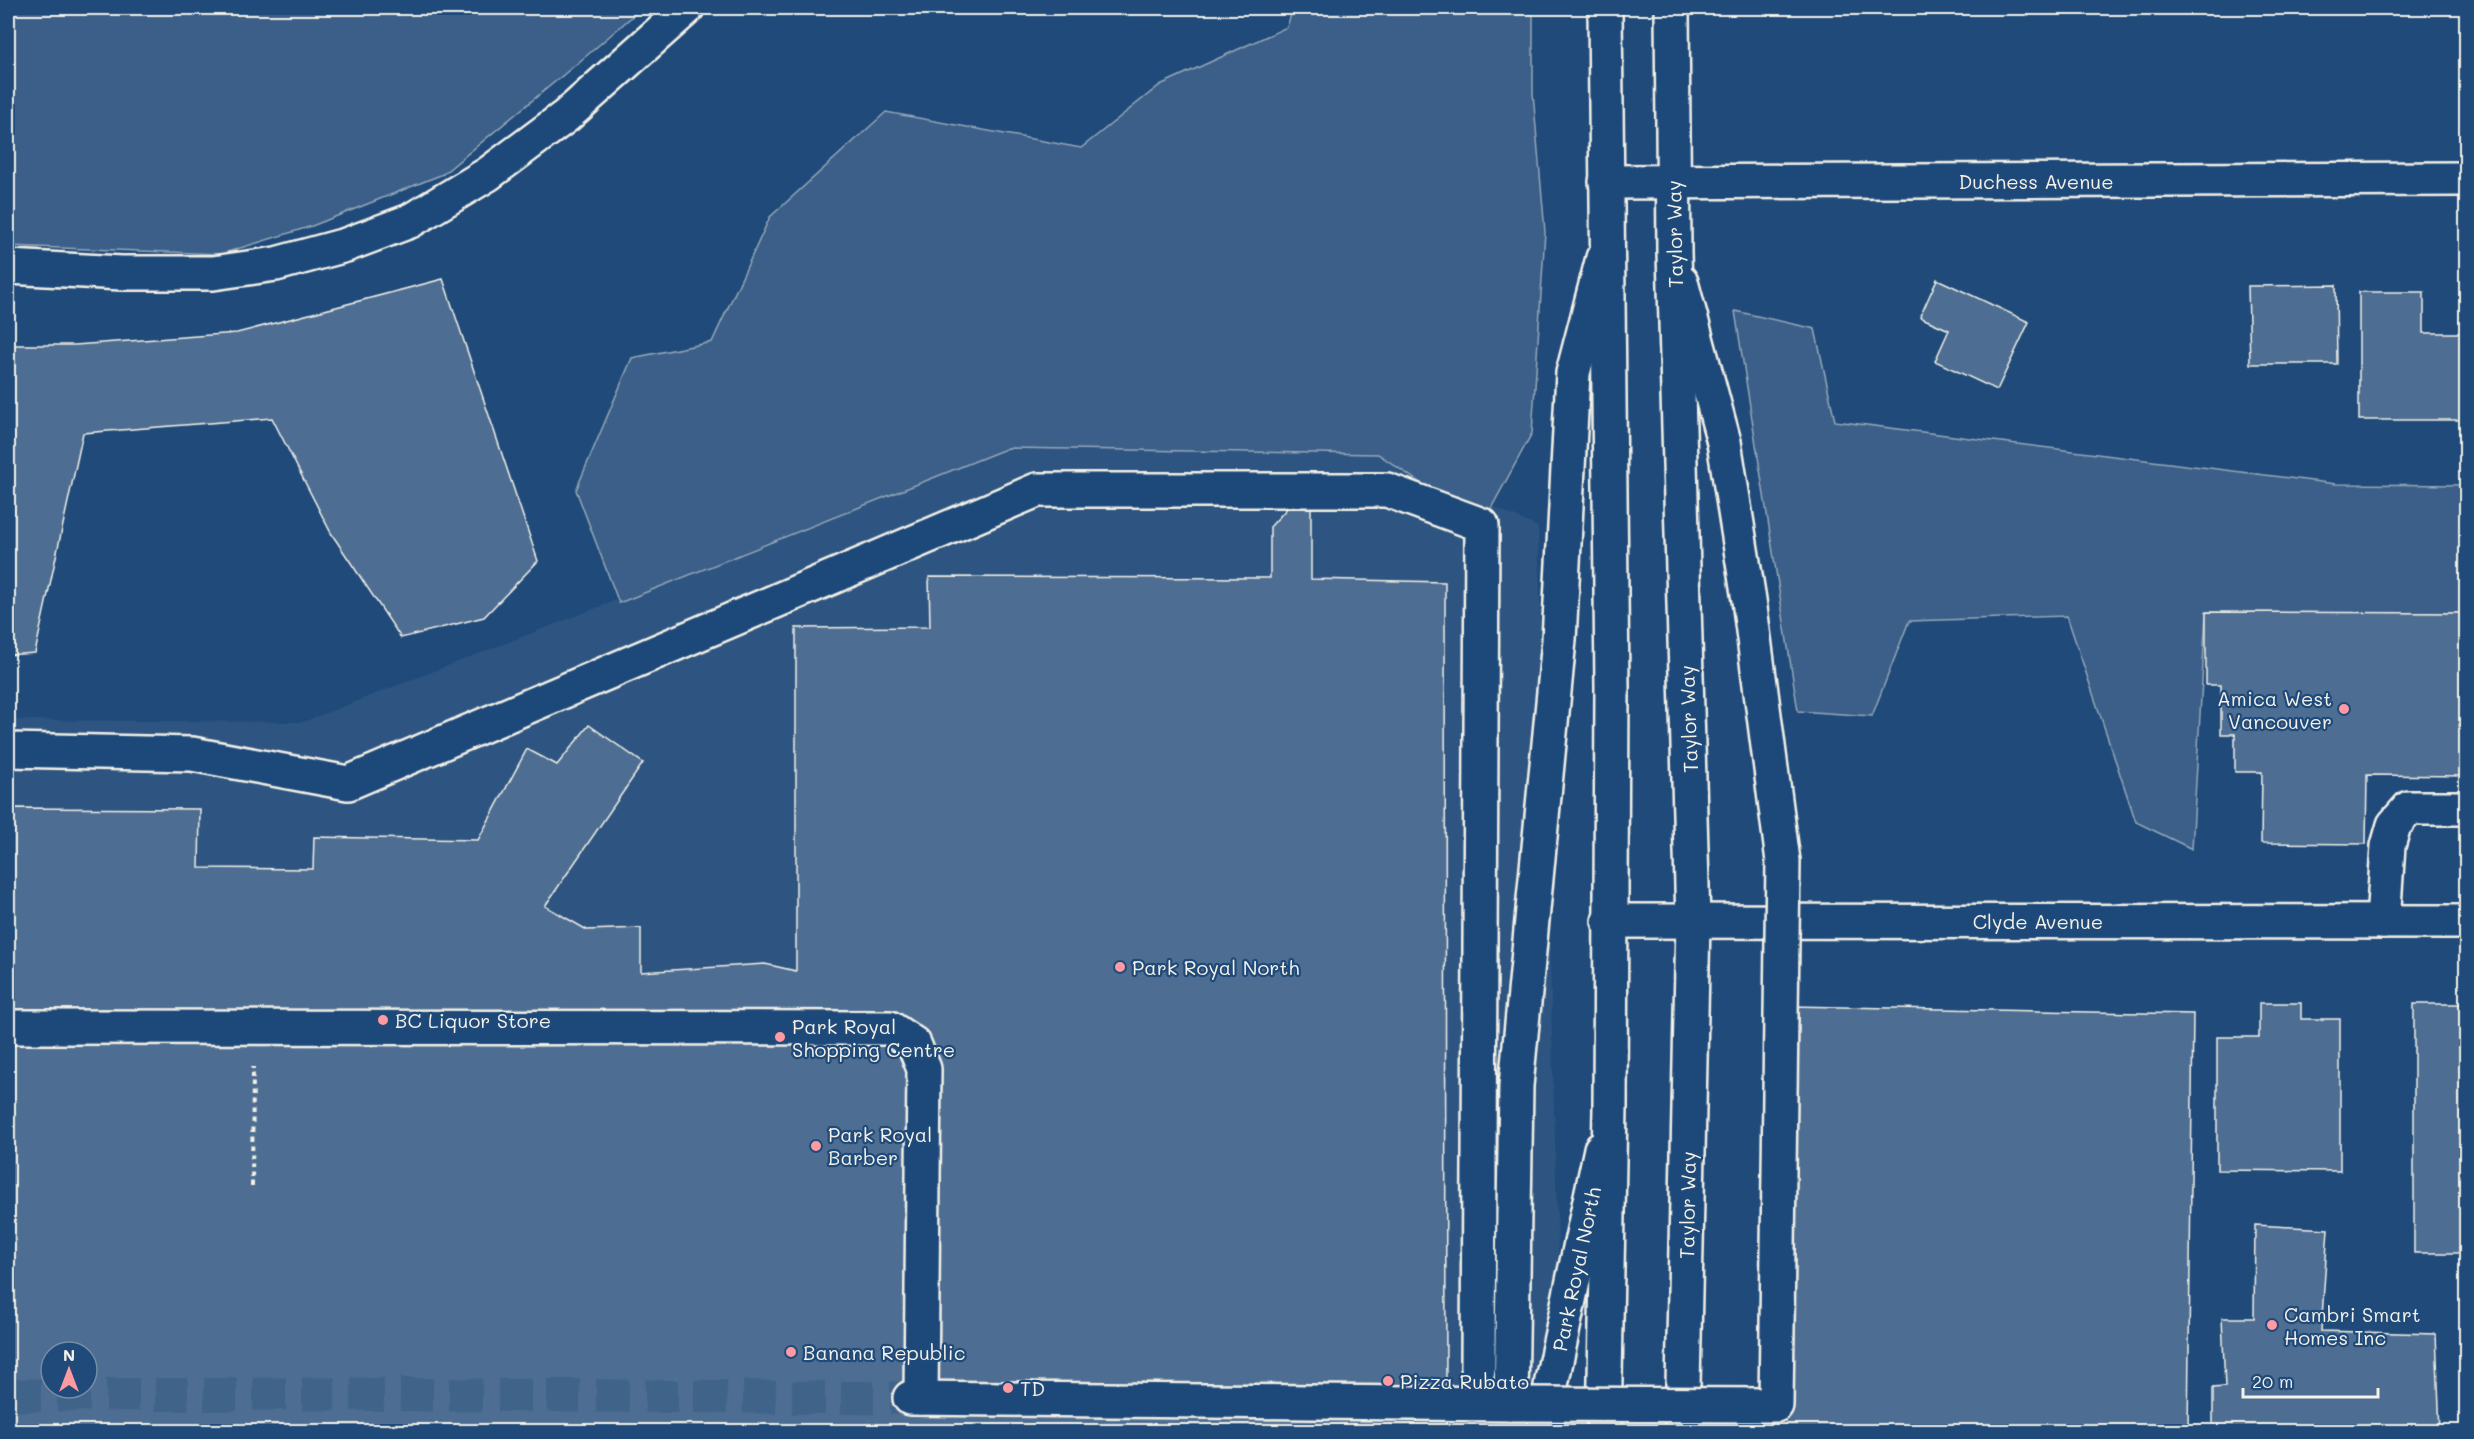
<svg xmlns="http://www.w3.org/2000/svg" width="2474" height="1439" font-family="Mali,sans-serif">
<rect width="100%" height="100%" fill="#1f4a7a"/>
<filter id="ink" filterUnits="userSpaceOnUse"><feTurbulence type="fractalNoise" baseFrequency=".0167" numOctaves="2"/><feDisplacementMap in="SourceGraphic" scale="12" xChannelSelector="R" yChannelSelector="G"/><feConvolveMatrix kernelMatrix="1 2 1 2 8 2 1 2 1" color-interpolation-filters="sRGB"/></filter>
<g filter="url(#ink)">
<!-- built -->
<path fill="#2d5581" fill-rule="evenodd" d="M 1007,448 L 1378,454 L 1538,527 L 1563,1431 L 8,1432 L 8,720 L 303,722 ZM 51,1352 L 87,1352 L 87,1388 L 51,1388 Z"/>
<!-- green -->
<g fill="#3a5f88" stroke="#97a8b8" stroke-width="1.5">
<polygon points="8,8 642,8 585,57 443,174 312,226 221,254 8,246"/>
<polygon points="1293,8 1533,8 1533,93 1545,232 1532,433 1482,525 1378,454 1008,448 619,603 576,490 632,358 712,342 770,217 886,112 1081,148 1160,85 1287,27"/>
<polygon points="1735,311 1815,329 1835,421 2336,484 2466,485 2466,613 2206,613 2192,849 2136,822 2067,616 1909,621 1872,716 1798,711"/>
</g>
<!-- building -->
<g fill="#4d6e92" stroke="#f4f1e8" stroke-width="1.5" fill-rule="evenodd">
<polygon points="443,279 538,561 484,617 401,638 331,533 272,418 83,433 35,653 8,655 8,345 75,345 237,333"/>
<polygon points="1937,279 2029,322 1997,390 1935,361 1949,330 1920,317"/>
<polygon points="2336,285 2337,364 2250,364 2248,286"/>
<polygon points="2359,292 2424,292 2424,333 2466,333 2466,420 2359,420"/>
<path d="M 1290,505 L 1311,506 L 1311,579 L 1445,582 L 1446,1432 L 8,1432 L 8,808 L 200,809 L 199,868 L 313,869 L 314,837 L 478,840 L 527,749 L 557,765 L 589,725 L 643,763 L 545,906 L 587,930 L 641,928 L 641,972 L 765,964 L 796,971 L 796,628 L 930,627 L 929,577 L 1270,578 L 1270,527 ZM 51,1352 L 87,1352 L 87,1388 L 51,1388 Z"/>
<polygon points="2206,612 2466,613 2466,776 2367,775 2366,844 2261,843 2262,772 2235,772 2235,734 2221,734 2221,685 2206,685"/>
<polygon points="2259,1003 2301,1003 2301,1019 2340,1019 2340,1171 2217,1170 2217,1037 2259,1037"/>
<rect x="2414" y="1004" width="52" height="249"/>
<polygon points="1791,1006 2193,1014 2188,1432 1786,1432"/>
<polygon points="2255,1225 2328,1229 2321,1331 2436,1334 2440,1432 2213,1432 2213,1388 2225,1387 2222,1318 2254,1318"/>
</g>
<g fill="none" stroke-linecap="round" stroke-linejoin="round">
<!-- minor-tunnel -->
<polyline stroke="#3f638a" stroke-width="33" stroke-dasharray="33 16" stroke-linecap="butt" points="8,1395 323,1394 910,1398"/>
<!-- minor casing -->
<g stroke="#f4f1e8" stroke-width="38">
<g id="minor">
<polyline points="1606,182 2466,179"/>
<polyline points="8,267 122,273 213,273 276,264 346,245 410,221 488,174 566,116 687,8"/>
<polyline points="1681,282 1724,442"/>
<polyline points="8,750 192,754 348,783 1037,490 1387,490 1482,525 1478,1370"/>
<polyline points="1609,921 2466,922"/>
<polyline points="2383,922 2388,846 2394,825 2409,808 2466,808"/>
<polyline points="8,1027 890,1028 914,1044 924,1069 921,1398"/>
<polyline points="910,1398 1511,1404 1516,1086 1559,640 1573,373 1603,258"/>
<polyline points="1544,1432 1552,1380 1601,1149"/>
</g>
</g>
<!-- highway casing -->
<g stroke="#f4f1e8" stroke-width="38">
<g id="highway">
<polyline points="1672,8 1674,252 1693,921 1682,1432"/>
<polyline points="1604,1432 1610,1107 1612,687 1605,8"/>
</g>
</g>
<!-- path -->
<polyline stroke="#f4f1e8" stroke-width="4" stroke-dasharray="4.5 4.5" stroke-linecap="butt" points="252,1186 253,1067"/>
<!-- minor -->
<use href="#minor" stroke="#1f4a7a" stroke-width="33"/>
<!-- highway -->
<use href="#highway" stroke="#1f4a7a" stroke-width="33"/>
<!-- minor-bridge casing -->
<g stroke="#f4f1e8" stroke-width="38" stroke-linecap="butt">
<polyline id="minor-bridge" points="1511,1404 1776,1405 1783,861 1749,600 1724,442"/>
</g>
<!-- minor-bridge -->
<use href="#minor-bridge" stroke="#1f4a7a" stroke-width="33"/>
</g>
</g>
<!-- markers -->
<g fill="#ff9aa2" stroke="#1f4a7a" stroke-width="2">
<circle cx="2344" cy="709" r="6"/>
<circle cx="1120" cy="967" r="6"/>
<circle cx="383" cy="1020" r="6"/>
<circle cx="780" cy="1037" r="6"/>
<circle cx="816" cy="1146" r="6"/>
<circle cx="2272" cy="1325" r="6"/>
<circle cx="791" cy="1352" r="6"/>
<circle cx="1388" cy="1381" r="6"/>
<circle cx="1008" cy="1388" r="6"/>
</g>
<g text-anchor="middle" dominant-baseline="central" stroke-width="4.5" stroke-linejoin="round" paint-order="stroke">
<!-- street labels -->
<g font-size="20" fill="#f4f1e8" stroke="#1f4a7a">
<text x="2036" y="181">Duchess Avenue</text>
<text transform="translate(1674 234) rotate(-91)">Taylor Way</text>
<text transform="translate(1688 719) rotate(-92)">Taylor Way</text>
<text x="2038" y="921">Clyde Avenue</text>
<text transform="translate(1687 1205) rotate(-89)">Taylor Way</text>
<text transform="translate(1576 1269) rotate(-78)">Park Royal North</text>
</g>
<!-- poi labels -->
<g font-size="20" fill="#f4f1e8" stroke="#1f4a7a" text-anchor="start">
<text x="2332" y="698" text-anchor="end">Amica West<tspan x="2332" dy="23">Vancouver</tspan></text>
<text x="1132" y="967">Park Royal North</text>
<text x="395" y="1020">BC Liquor Store</text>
<text x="792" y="1026">Park Royal<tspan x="792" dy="23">Shopping Centre</tspan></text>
<text x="828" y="1134">Park Royal<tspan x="828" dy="23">Barber</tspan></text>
<text x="2284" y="1314">Cambri Smart<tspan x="2284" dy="23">Homes Inc</tspan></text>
<text x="803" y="1352">Banana Republic</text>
<text x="1400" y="1381">Pizza Rubato</text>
<text x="1020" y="1388">TD</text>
</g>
</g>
<!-- margin -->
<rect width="2474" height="1439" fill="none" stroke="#1f4a7a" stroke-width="30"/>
<rect x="15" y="15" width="2444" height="1409" fill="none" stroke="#f4f1e8" stroke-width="2" filter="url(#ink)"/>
<!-- north arrow -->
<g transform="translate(69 1370)"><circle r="28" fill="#1f4a7a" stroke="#748da6" stroke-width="1.5"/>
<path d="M0-4.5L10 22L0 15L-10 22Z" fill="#ff9aa2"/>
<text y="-9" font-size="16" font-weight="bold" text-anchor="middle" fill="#f4f1e8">N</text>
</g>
<!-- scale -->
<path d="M2243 1388v9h135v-9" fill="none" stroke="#f4f1e8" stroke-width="3"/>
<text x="2252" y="1388" font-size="18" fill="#f4f1e8" stroke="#1f4a7a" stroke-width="4.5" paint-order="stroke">20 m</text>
</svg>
